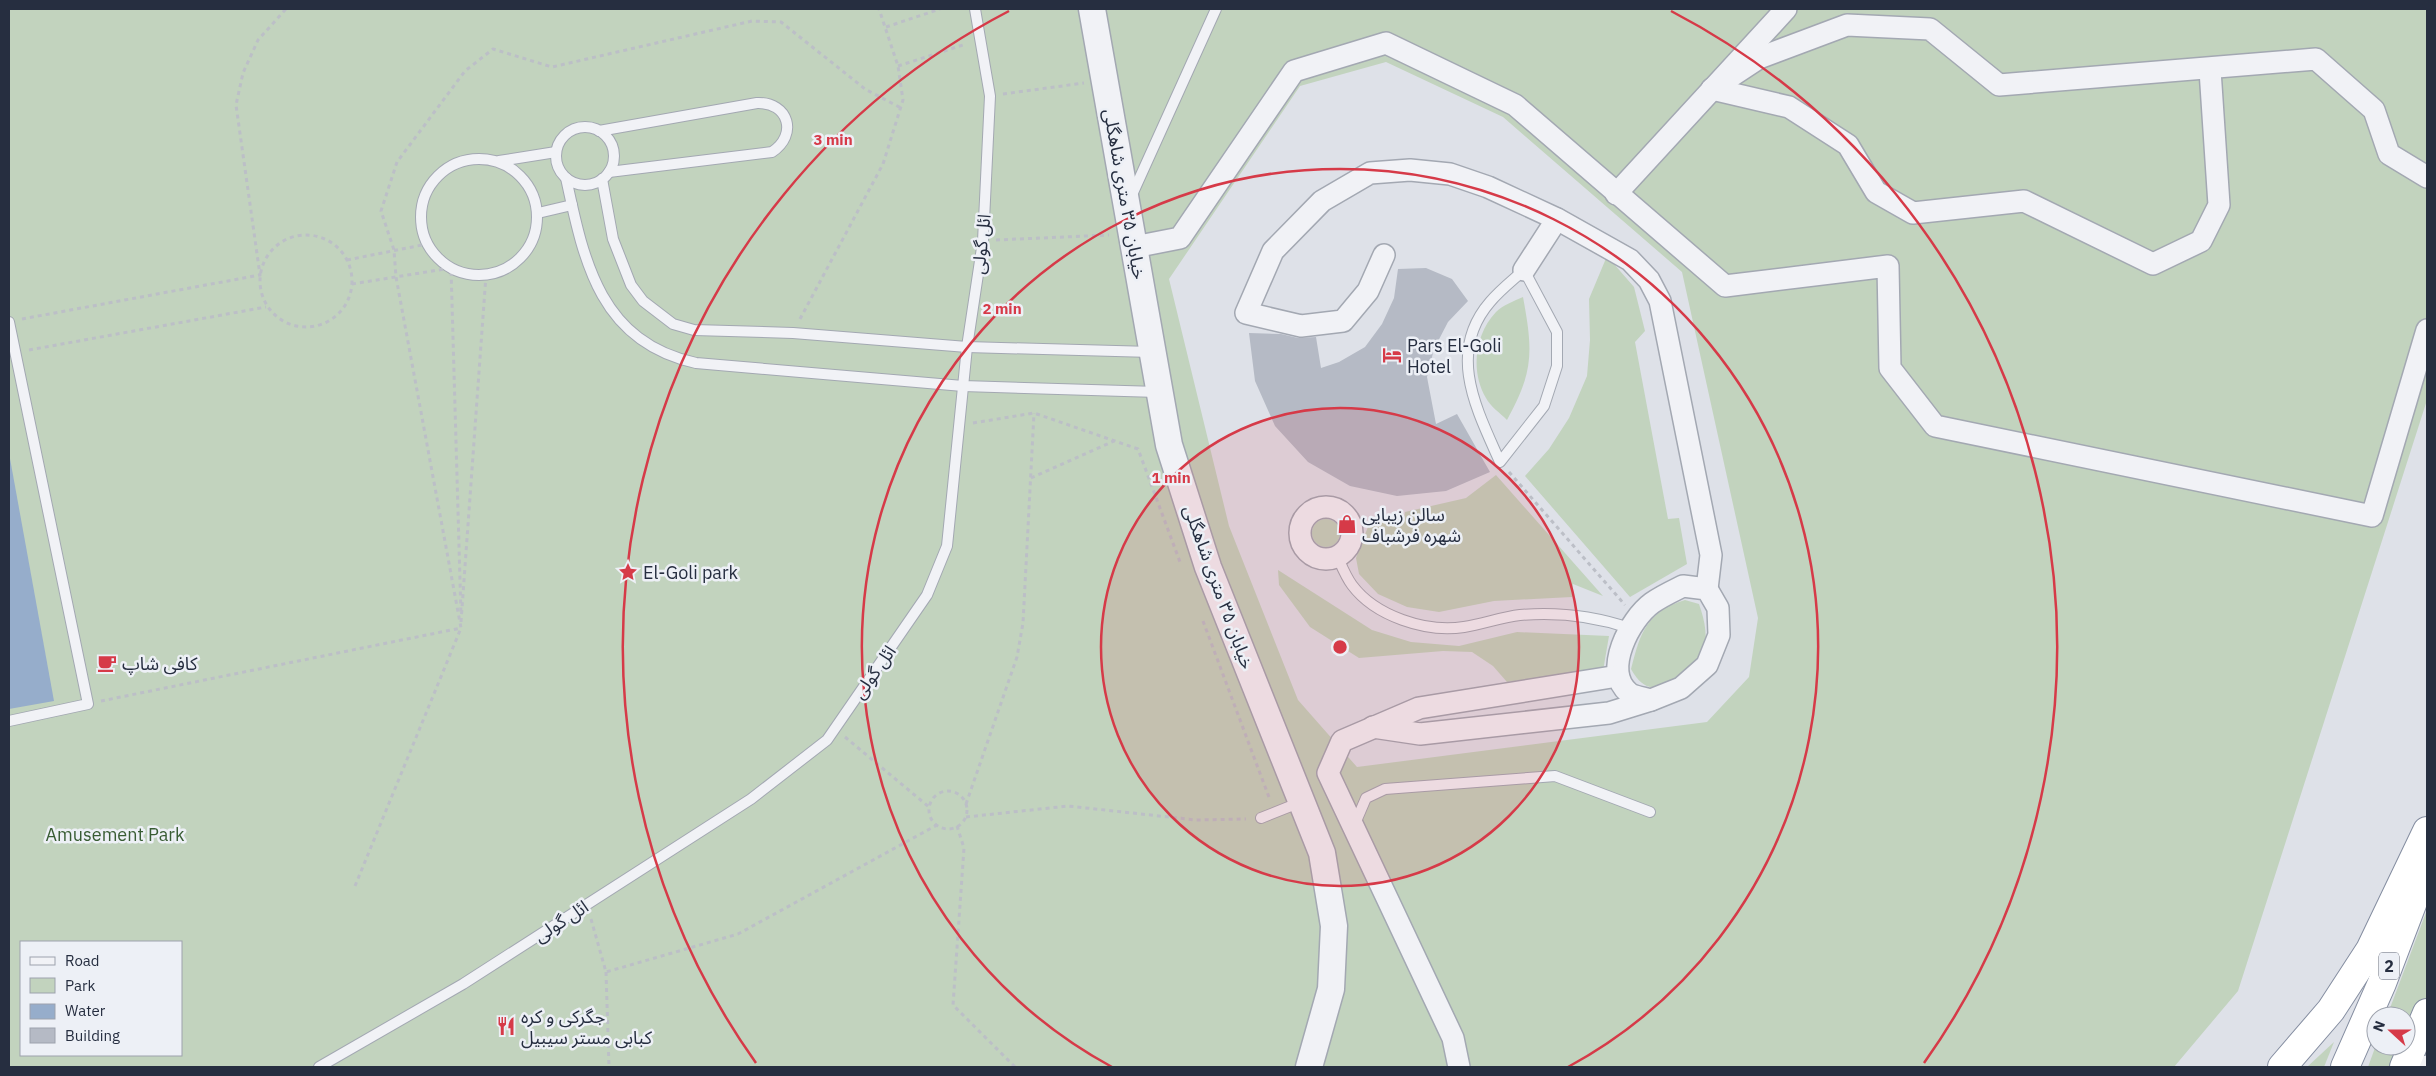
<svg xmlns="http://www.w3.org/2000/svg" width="2436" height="1076" font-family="'IBM Plex Sans','Noto Sans Arabic',sans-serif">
<rect width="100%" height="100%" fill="#dee1e8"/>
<!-- green -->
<g fill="#c2d3be" fill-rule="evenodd">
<path d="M 9,9 L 2427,9 L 2427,400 L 2238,991 L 2174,1067 L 9,1067 ZM 1386,62 L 1503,117 L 1682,272 L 1758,618 L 1749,677 L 1707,722 L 1357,767 L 1298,700 L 1229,526 L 1169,279 L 1300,86 ZM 21,942 L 181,942 L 181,1055 L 21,1055 Z"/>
<polygon points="1607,256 1634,287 1645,331 1635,342 1668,519 1679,518 1687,564 1630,597 1525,476 1549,449 1569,418 1587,376 1590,340 1589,299"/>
<path d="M 1523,297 C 1533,351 1534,371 1507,420 C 1500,413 1490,406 1486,398 C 1470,371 1475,334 1496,312 C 1503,305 1514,301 1523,297 Z"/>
<polygon points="1496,475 1603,596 1573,584 1572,597 1494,601 1439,612 1407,607 1378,594 1359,574 1356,558 1371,519 1404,519 1405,512 1466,498"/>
<circle cx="1326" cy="533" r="14"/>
<polygon points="1278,570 1372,630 1411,642 1459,646 1517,632 1609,636 1603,671 1507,682 1493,666 1472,652 1443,651 1359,658 1310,627 1279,585"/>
<path d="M 1685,600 L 1699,604 C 1705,621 1709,639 1702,657 C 1696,671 1665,689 1650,687 C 1641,685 1635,676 1631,669 C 1640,633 1647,611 1685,600 Z"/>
<polygon points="2427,910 2427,1067 2368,1067 2376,1045 2406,1046 2406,1016 2387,1016"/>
<polygon points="2334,1042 2324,1067 2307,1067"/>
</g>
<!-- water -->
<polygon fill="#96adcb" points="9,453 54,701 9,709"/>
<!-- building -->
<polygon fill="#b5bac5" points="1426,268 1452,279 1468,301 1448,322 1434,349 1427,377 1436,424 1457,414 1490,472 1446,491 1397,496 1350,486 1308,462 1275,426 1255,381 1249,333 1281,334 1298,338 1316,337 1321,368 1339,362 1365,347 1382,324 1394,298 1398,269"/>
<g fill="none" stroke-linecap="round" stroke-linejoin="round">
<!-- service casing -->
<g stroke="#a3a8b2" stroke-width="12">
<g id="service">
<circle cx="585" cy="156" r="29"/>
<path d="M 599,131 L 757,103 C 789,102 798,135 772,152 L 609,172"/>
<circle cx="479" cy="217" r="58"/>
<polyline points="499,161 556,152"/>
<path d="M 566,178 C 584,262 600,342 696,363 L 963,386 L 1158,392"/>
<polyline points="602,179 613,239 631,285 643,301 673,324 694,330 793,333 967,347 1152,352"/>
<polyline points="1131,197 1216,9"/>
<polyline points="538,213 572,205"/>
<path d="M 1524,270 L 1557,332 L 1557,366 L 1544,406 L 1500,462 C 1477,410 1446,353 1490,302 C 1500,290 1513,280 1524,270 Z"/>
<polyline points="9,322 88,704 9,721"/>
<path d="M 1338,558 C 1342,567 1346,577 1352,585 C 1375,616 1426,633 1464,627 C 1483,624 1502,617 1520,615 C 1557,612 1594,616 1629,628"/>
<polyline points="1261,818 1301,802"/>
<polyline points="1354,826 1366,798 1385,789 1555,776 1650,812"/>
<polyline points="319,1067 463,984 751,799 827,740 927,595 947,546 967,347 983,241 990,96 975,9"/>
</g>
</g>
<!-- minor casing -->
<g stroke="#a3a8b2" stroke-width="24">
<g id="minor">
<polyline points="1712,89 1759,58 1847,25 1930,29 1999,85 2316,59 2374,110 2389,154 2427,177"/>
<polyline points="1712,89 1789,107 1848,145 1876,192 1913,213 2024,201 2153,264 2201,241 2219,205 2210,70"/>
<polyline points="1616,194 1786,9"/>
<polyline points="1134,247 1180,238 1294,71 1386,43 1515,105 1725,286 1888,266 1890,368 1935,426 2372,516 2427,330"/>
<polyline points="1384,255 1368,291 1343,321 1301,326 1246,313 1273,251 1322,201 1370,173 1410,170 1450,174 1488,187 1557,219 1630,260 1649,280 1660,301 1711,555 1707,589"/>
<polyline points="1524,270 1557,219"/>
<circle cx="1326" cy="533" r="26"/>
<path d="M 1683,586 L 1707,589 L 1718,608 L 1719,635 L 1707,665 L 1681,688 L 1651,700 C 1645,698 1634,697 1629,693 C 1602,671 1630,619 1652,603 C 1662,596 1673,591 1683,586 Z"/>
<polyline points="1373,727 1420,734 1609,713 1651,700"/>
<polyline points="1459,1067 1453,1038 1328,773 1342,741 1419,708 1618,676"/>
<polyline points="2426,1067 2427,1066"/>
</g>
</g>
<!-- tertiary casing -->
<g stroke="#a3a8b2" stroke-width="29">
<polyline id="tertiary" points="1092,9 1169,445 1208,567 1322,853 1334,926 1331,989 1309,1067"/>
</g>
<!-- motorway casing -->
<g stroke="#848da0" stroke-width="30">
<g id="motorway">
<polyline points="2282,1067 2331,1010 2370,950 2427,831"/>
<polyline points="2345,1067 2382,983 2422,878"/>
<polyline points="2404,1067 2427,1013"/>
</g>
</g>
<!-- path -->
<g stroke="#bcbfc7" stroke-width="3" stroke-dasharray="4 4" stroke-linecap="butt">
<polyline points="886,27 940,9"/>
<polyline points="898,66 966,44"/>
<polyline points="1003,94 1084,83"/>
<circle cx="306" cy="281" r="46"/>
<polyline points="996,240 1109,235"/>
<polyline points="347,260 427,244"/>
<polyline points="352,284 451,268 461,615"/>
<polyline points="22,319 260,275 236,105 243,73 258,40 286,9"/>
<polyline points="800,319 883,164 903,100 898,66 879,9"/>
<polyline points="29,350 266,307"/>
<polyline points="973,423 1034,413 1138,449 1180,562"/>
<polyline points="1509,472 1625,605"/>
<polyline points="1031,478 1114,441"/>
<polyline points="1203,621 1270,800"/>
<polyline points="461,622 486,275"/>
<polyline points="101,701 461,628 396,277 394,250 381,211 397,162 465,71 493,49 552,67 752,21 781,22 865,89 901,108"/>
<polyline points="845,737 929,807"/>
<circle cx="948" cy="810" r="19"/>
<polyline points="966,804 1017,657 1023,623 1034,413"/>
<polyline points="966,817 1068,806 1196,820 1246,819"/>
<polyline points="957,826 964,848 953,1005 1015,1067"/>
<polyline points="355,886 461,628"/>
<polyline points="591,919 606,972 738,934 937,825"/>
<polyline points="606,972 609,1067"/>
</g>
<!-- service -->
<use href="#service" stroke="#f1f2f6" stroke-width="10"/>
<!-- minor -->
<use href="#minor" stroke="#f1f2f6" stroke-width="21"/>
<!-- tertiary -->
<use href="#tertiary" stroke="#f1f2f6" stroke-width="26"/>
<!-- motorway -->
<use href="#motorway" stroke="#fff" stroke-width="28"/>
</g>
<!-- distance rings -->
<circle cx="1340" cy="647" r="239" fill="#d63a48" fill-opacity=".12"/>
<g fill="none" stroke="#d63a48" stroke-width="2.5">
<circle cx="1340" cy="647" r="239"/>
<path d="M1112 1067A478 478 0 1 1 1568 1067"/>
<path d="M756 1063A717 717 0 0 1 1009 11M1671 11A717 717 0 0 1 1924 1063"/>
</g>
<!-- icons -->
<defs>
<g id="hotel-bare" transform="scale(1.5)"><path d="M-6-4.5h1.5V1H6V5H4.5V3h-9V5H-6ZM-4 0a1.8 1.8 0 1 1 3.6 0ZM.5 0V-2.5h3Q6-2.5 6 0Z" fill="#d63a48" stroke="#edf0f6" stroke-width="2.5" paint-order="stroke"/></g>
<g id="shop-bare" transform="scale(1.5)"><path d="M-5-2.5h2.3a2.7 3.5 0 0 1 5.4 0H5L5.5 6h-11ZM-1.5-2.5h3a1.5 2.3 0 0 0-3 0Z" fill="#d63a48" stroke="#edf0f6" stroke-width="2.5" paint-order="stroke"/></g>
<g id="sight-bare" transform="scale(1.5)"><path d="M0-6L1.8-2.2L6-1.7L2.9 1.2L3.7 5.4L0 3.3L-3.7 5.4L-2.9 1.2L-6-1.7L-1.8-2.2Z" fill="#d63a48" stroke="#edf0f6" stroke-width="2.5" paint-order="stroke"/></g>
<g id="cafe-bare" transform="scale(1.5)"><path d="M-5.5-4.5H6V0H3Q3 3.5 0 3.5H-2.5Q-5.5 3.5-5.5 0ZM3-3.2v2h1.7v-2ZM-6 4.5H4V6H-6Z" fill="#d63a48" stroke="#edf0f6" stroke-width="2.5" paint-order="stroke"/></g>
<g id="restaurant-bare" transform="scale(1.5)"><path d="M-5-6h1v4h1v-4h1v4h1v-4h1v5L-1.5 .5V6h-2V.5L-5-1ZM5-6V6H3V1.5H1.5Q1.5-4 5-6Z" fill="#d63a48" stroke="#edf0f6" stroke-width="2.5" paint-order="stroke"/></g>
</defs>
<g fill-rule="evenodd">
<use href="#hotel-bare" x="1392" y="355"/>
<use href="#shop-bare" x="1347" y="524"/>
<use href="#sight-bare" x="628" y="572"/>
<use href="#cafe-bare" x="107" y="663"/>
<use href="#restaurant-bare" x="506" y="1026"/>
</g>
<g text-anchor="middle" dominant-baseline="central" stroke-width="5" stroke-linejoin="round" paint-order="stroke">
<!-- shield labels -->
<rect fill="#edf0f6" stroke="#626877" stroke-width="1" x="2379" y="952.5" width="20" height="27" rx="4"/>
<g font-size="16" font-weight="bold" fill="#262e40">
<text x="2389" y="966">2</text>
</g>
<!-- street labels -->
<g font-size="18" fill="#262e40" stroke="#edf0f6">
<text transform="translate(1125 194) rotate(80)">خیابان ۳۵ متری شاهگلی</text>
<text transform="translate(981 244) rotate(-84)">ائل گولی</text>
<text transform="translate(1219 587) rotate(70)">خیابان ۳۵ متری شاهگلی</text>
<text transform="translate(874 672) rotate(-55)">ائل گولی</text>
<text transform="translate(561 921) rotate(-33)">ائل گولی</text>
</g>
<!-- poi labels -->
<g font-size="18" fill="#262e40" stroke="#edf0f6" text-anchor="start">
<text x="1407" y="345">Pars El-Goli<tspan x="1407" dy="21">Hotel</tspan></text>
<text x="1362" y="514">سالن زیبایی<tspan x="1362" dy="21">شهره فرشباف</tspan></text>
<text x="643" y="572">El-Goli park</text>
<text x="122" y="663">کافی شاپ</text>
<text x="521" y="1016">جگرکی و کره<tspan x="521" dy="21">کبابی مستر سیبیل</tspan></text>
</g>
<!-- park labels -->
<g font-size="18" fill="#385c33" stroke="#edf0f6">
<text x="115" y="834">Amusement Park</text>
</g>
</g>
<circle cx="1340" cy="647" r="8" fill="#d63a48" stroke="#edf0f6" stroke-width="2.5"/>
<g font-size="15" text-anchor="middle" font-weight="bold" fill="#d63a48" stroke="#edf0f6" stroke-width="5" stroke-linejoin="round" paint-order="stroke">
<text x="833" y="145">3 min</text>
<text x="1002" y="314">2 min</text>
<text x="1171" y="483">1 min</text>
</g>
<!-- border -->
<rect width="2436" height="1076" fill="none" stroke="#262e40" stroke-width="20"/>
<!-- legend -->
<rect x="20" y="941" width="162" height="115" fill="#edf0f6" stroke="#9da2ad"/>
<rect x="30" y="957" width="25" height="8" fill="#f1f2f6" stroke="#9da2ad"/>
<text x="65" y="966" font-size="15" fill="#262e40">Road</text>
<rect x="30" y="978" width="25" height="15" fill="#c2d3be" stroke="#9da2ad"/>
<text x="65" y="991" font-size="15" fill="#262e40">Park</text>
<rect x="30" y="1004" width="25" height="15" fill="#96adcb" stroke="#9da2ad"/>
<text x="65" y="1016" font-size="15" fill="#262e40">Water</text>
<rect x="30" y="1028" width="25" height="15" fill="#b5bac5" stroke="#9da2ad"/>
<text x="65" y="1041" font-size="15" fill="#262e40">Building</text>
<!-- north arrow -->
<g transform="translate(2391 1031) rotate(291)"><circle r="24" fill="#edf0f6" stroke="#9da2ad"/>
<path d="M0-4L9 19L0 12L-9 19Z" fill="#d63a48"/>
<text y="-8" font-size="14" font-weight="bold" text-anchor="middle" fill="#262e40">N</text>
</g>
</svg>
